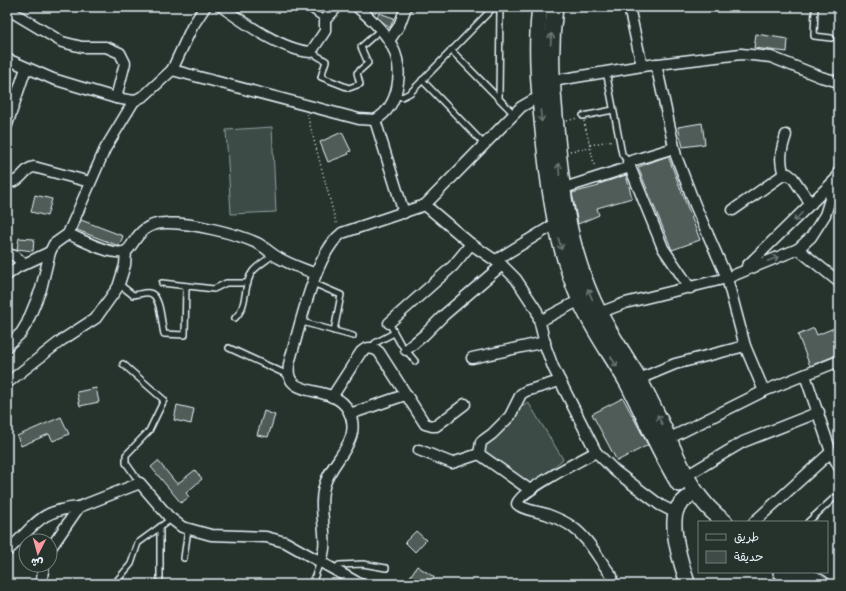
<svg xmlns="http://www.w3.org/2000/svg" width="846" height="591" font-family="'Architects Daughter','Playpen Sans Arabic',sans-serif">
<rect width="100%" height="100%" fill="#26332d"/>
<filter id="ink" filterUnits="userSpaceOnUse"><feTurbulence type="fractalNoise" baseFrequency=".025" numOctaves="2"/><feDisplacementMap in="SourceGraphic" scale="8" xChannelSelector="R" yChannelSelector="G"/><feConvolveMatrix kernelMatrix="1 2 1 2 8 2 1 2 1" color-interpolation-filters="sRGB"/></filter>
<g filter="url(#ink)">
<!-- green -->
<g fill="#3e4b47" stroke="#939ea0">
<polygon points="272,127 276,212 231,214 226,130"/>
<polygon points="528,402 563,459 534,485 528,484 484,452 483,444 496,437 518,412 517,409"/>
</g>
<!-- building -->
<g fill="#505c59" stroke="#e8f1f8">
<polygon points="379,13 394,18 390,28 377,17"/>
<polygon points="756,34 788,39 787,52 754,48"/>
<polygon points="702,123 705,144 683,147 678,127"/>
<polygon points="342,132 351,151 348,152 349,154 328,162 320,142"/>
<polygon points="668,156 700,240 672,250 638,167"/>
<polygon points="626,175 632,198 597,208 599,215 578,224 572,193 599,186 599,184"/>
<polygon points="35,195 52,199 47,216 31,212"/>
<polygon points="81,220 123,236 119,246 77,230"/>
<polygon points="19,238 34,239 33,251 17,249"/>
<polygon points="839,326 839,354 810,366 798,335 814,328 817,335"/>
<polygon points="96,388 99,402 80,406 77,392"/>
<polygon points="623,398 648,445 617,461 592,414"/>
<polygon points="177,405 194,409 191,424 174,420"/>
<polygon points="264,411 275,415 268,437 257,435"/>
<polygon points="61,417 69,434 53,441 49,434 21,446 17,436"/>
<polygon points="158,461 177,484 195,470 202,479 186,493 189,497 181,503 151,467"/>
<polygon points="416,531 426,540 415,552 405,542"/>
<polygon points="417,566 434,577 430,584 414,584 408,580"/>
</g>
<g fill="none" stroke-linecap="round" stroke-linejoin="round">
<!-- lane casing -->
<g stroke="#e8f1f8" stroke-width="8">
<g id="lane">
<polyline points="307,7 325,20"/>
<polyline points="815,7 814,36 831,38"/>
<polyline points="451,50 514,114"/>
<polyline points="311,52 326,61 321,77 349,88 360,84 357,73 368,63 361,47 380,30"/>
<polyline points="606,71 622,154 628,162"/>
<polyline points="422,80 484,144"/>
<polyline points="395,95 402,97 410,93 494,7"/>
<polyline points="499,98 500,7"/>
<polyline points="583,116 613,110"/>
<polyline points="162,283 214,289 226,283 248,283"/>
<polyline points="313,283 341,295 334,331"/>
<path d="M 119,284 L 133,295 C 138,295 144,292 149,293 C 161,294 161,323 164,334 L 185,335 L 186,286"/>
<path d="M 235,318 C 249,305 242,285 253,271 C 258,265 267,260 273,255"/>
<polyline points="302,322 353,336"/>
<polyline points="389,323 400,343 415,361"/>
<polyline points="229,348 288,375"/>
<polyline points="372,348 375,343 394,333"/>
<polyline points="123,364 164,400 149,431 126,455 126,463 140,483"/>
<polyline points="808,522 834,498"/>
<polyline points="160,527 160,584"/>
<polyline points="184,558 188,529"/>
<polyline points="335,570 339,565 363,564 386,568"/>
<polyline points="114,584 131,564 138,543 171,519"/>
<polyline points="312,584 320,562"/>
</g>
</g>
<!-- street casing -->
<g stroke="#e8f1f8" stroke-width="13">
<g id="street">
<path d="M 222,7 C 246,24 282,50 311,52 L 325,31 L 325,20 L 337,7"/>
<polyline points="629,7 642,66"/>
<polyline points="7,9 62,42 82,47 106,47 120,53 125,63 116,98"/>
<polyline points="389,41 399,26 406,7"/>
<polyline points="7,59 53,79 116,98 134,101 145,95 172,70 192,27 205,7"/>
<polyline points="656,64 676,156 695,205 727,278 745,346 764,391"/>
<path d="M 172,70 L 359,119 L 375,120 C 400,106 404,69 392,46 C 385,31 369,17 357,7"/>
<polyline points="546,82 642,66 741,54 771,57 821,77 839,82"/>
<polyline points="375,120 404,213"/>
<polyline points="7,125 26,68"/>
<polyline points="674,148 628,162 663,248 690,288"/>
<path d="M 784,175 C 779,159 781,150 786,135"/>
<path d="M 7,182 C 23,183 23,168 34,167 L 90,182"/>
<polyline points="561,189 630,167"/>
<polyline points="425,205 471,244 502,265 516,279 537,311 546,348 553,367 596,452 615,471 660,505 676,513"/>
<polyline points="733,210 780,177 788,174 793,178 811,204"/>
<path d="M 68,234 C 81,239 109,255 123,252 C 135,251 134,222 168,223 C 192,223 235,233 257,243 C 265,247 271,254 279,258 C 291,265 304,269 316,274"/>
<polyline points="798,249 839,282"/>
<polyline points="7,254 15,256 24,264"/>
<polyline points="496,260 555,224"/>
<polyline points="747,266 836,179"/>
<polyline points="7,275 18,267 50,252"/>
<polyline points="599,313 625,303 727,278 798,249 811,237 825,215 839,171"/>
<polyline points="540,321 580,300"/>
<polyline points="389,323 453,266 471,244"/>
<polyline points="7,346 21,333 27,323 41,289 50,252 54,244 68,234 105,149 134,101"/>
<polyline points="406,350 424,335 444,315 502,265"/>
<polyline points="472,358 545,342"/>
<polyline points="805,375 831,452 839,467"/>
<polyline points="639,379 675,364 745,346"/>
<polyline points="7,383 62,340 96,318 118,287 125,265 126,252"/>
<path d="M 332,397 L 361,352 C 367,347 373,347 379,352 L 425,424 L 432,426 L 436,426 L 465,404"/>
<polyline points="350,414 405,395"/>
<polyline points="670,438 764,391 839,361"/>
<polyline points="419,450 452,463 479,454 530,490"/>
<path d="M 596,452 C 583,459 518,492 517,504 C 523,510 537,511 546,514 C 554,517 564,521 571,526 C 590,539 598,559 612,576"/>
<polyline points="479,454 481,442 492,434 510,416 521,394 526,391 560,381"/>
<polyline points="686,476 743,442 819,412"/>
<polyline points="754,522 831,452"/>
<polyline points="50,549 79,507 140,483 169,517 182,527 211,535 266,537 285,542 360,584"/>
<path d="M 7,551 C 36,526 36,511 79,507"/>
<path d="M 320,562 C 331,542 317,511 324,487 C 330,460 365,441 348,410 C 333,381 279,403 290,360 C 300,327 315,253 342,233 L 425,205 L 521,107 L 533,100 L 546,97"/>
<polyline points="41,584 44,565"/>
</g>
</g>
<!-- secondary casing -->
<g stroke="#e8f1f8" stroke-width="17">
<path id="secondary" d="M 687,498 C 684,501 679,504 677,509 C 669,526 682,567 688,584"/>
</g>
<!-- primary casing -->
<g stroke="#e8f1f8" stroke-width="18">
<g id="primary">
<path d="M 540,7 C 535,48 539,89 543,130 C 549,191 556,246 581,303 C 594,332 613,357 628,384 C 645,417 659,452 679,484"/>
<path d="M 555,7 C 549,52 552,83 556,127 C 561,186 568,244 592,298 C 602,322 618,344 631,366 C 641,381 649,398 657,414 C 677,453 688,496 725,522"/>
<polyline points="781,572 800,584"/>
<polyline points="802,572 822,584"/>
</g>
</g>
<!-- path -->
<g stroke="#e8f1f8" stroke-width="1.5" stroke-dasharray="1 3" stroke-linecap="butt">
<polyline points="307,114 337,226"/>
<polyline points="567,121 577,118"/>
<polyline points="584,121 595,168"/>
<polyline points="590,145 613,140"/>
<polyline points="570,151 590,148"/>
</g>
<!-- lane -->
<use href="#lane" stroke="#26332d" stroke-width="5"/>
<!-- street -->
<use href="#street" stroke="#26332d" stroke-width="10"/>
<!-- secondary -->
<use href="#secondary" stroke="#26332d" stroke-width="14"/>
<!-- primary -->
<use href="#primary" stroke="#26332d" stroke-width="15"/>
</g>
<!-- one-way arrows -->
<defs><path id="oneway-shaft" d="M-6 0H5M1.5-3L5.5 0L1.5 3" fill="none" stroke-width="1.6" stroke-linecap="round" stroke-linejoin="round"/></defs>
<g stroke="#6a7674">
<use href="#oneway-shaft" transform="translate(551 39) rotate(-86)"/>
<use href="#oneway-shaft" transform="translate(541 116) rotate(84)"/>
<use href="#oneway-shaft" transform="translate(559 169) rotate(-95)"/>
<use href="#oneway-shaft" transform="translate(798 217) rotate(135)"/>
<use href="#oneway-shaft" transform="translate(560 244) rotate(74)"/>
<use href="#oneway-shaft" transform="translate(773 259) rotate(-22)"/>
<use href="#oneway-shaft" transform="translate(590 294) rotate(-113)"/>
<use href="#oneway-shaft" transform="translate(614 362) rotate(59)"/>
<use href="#oneway-shaft" transform="translate(660 420) rotate(-117)"/>
</g>
</g>
<!-- margin -->
<rect width="846" height="591" fill="none" stroke="#26332d" stroke-width="24"/>
<rect x="12" y="12" width="822" height="567" fill="none" stroke="#e8f1f8" stroke-width="1.5" filter="url(#ink)"/>
<!-- legend -->
<rect x="698" y="521" width="130" height="52" fill="#26332d" stroke="#747f7e"/>
<rect x="706" y="534" width="20" height="6" fill="#26332d" stroke="#747f7e"/>
<text x="734" y="541" font-size="12" fill="#e8f1f8">طريق</text>
<rect x="706" y="551" width="20" height="12" fill="#3e4b47" stroke="#747f7e"/>
<text x="734" y="561" font-size="12" fill="#e8f1f8">حديقة</text>
<!-- north arrow -->
<g transform="translate(38 553) rotate(186)"><circle r="19" fill="#26332d" stroke="#747f7e"/>
<path d="M0-3L7 15L0 10L-7 15Z" fill="#ff9aa2"/>
<text y="-6" font-size="11" font-weight="bold" text-anchor="middle" fill="#e8f1f8">ش</text>
</g>
</svg>
